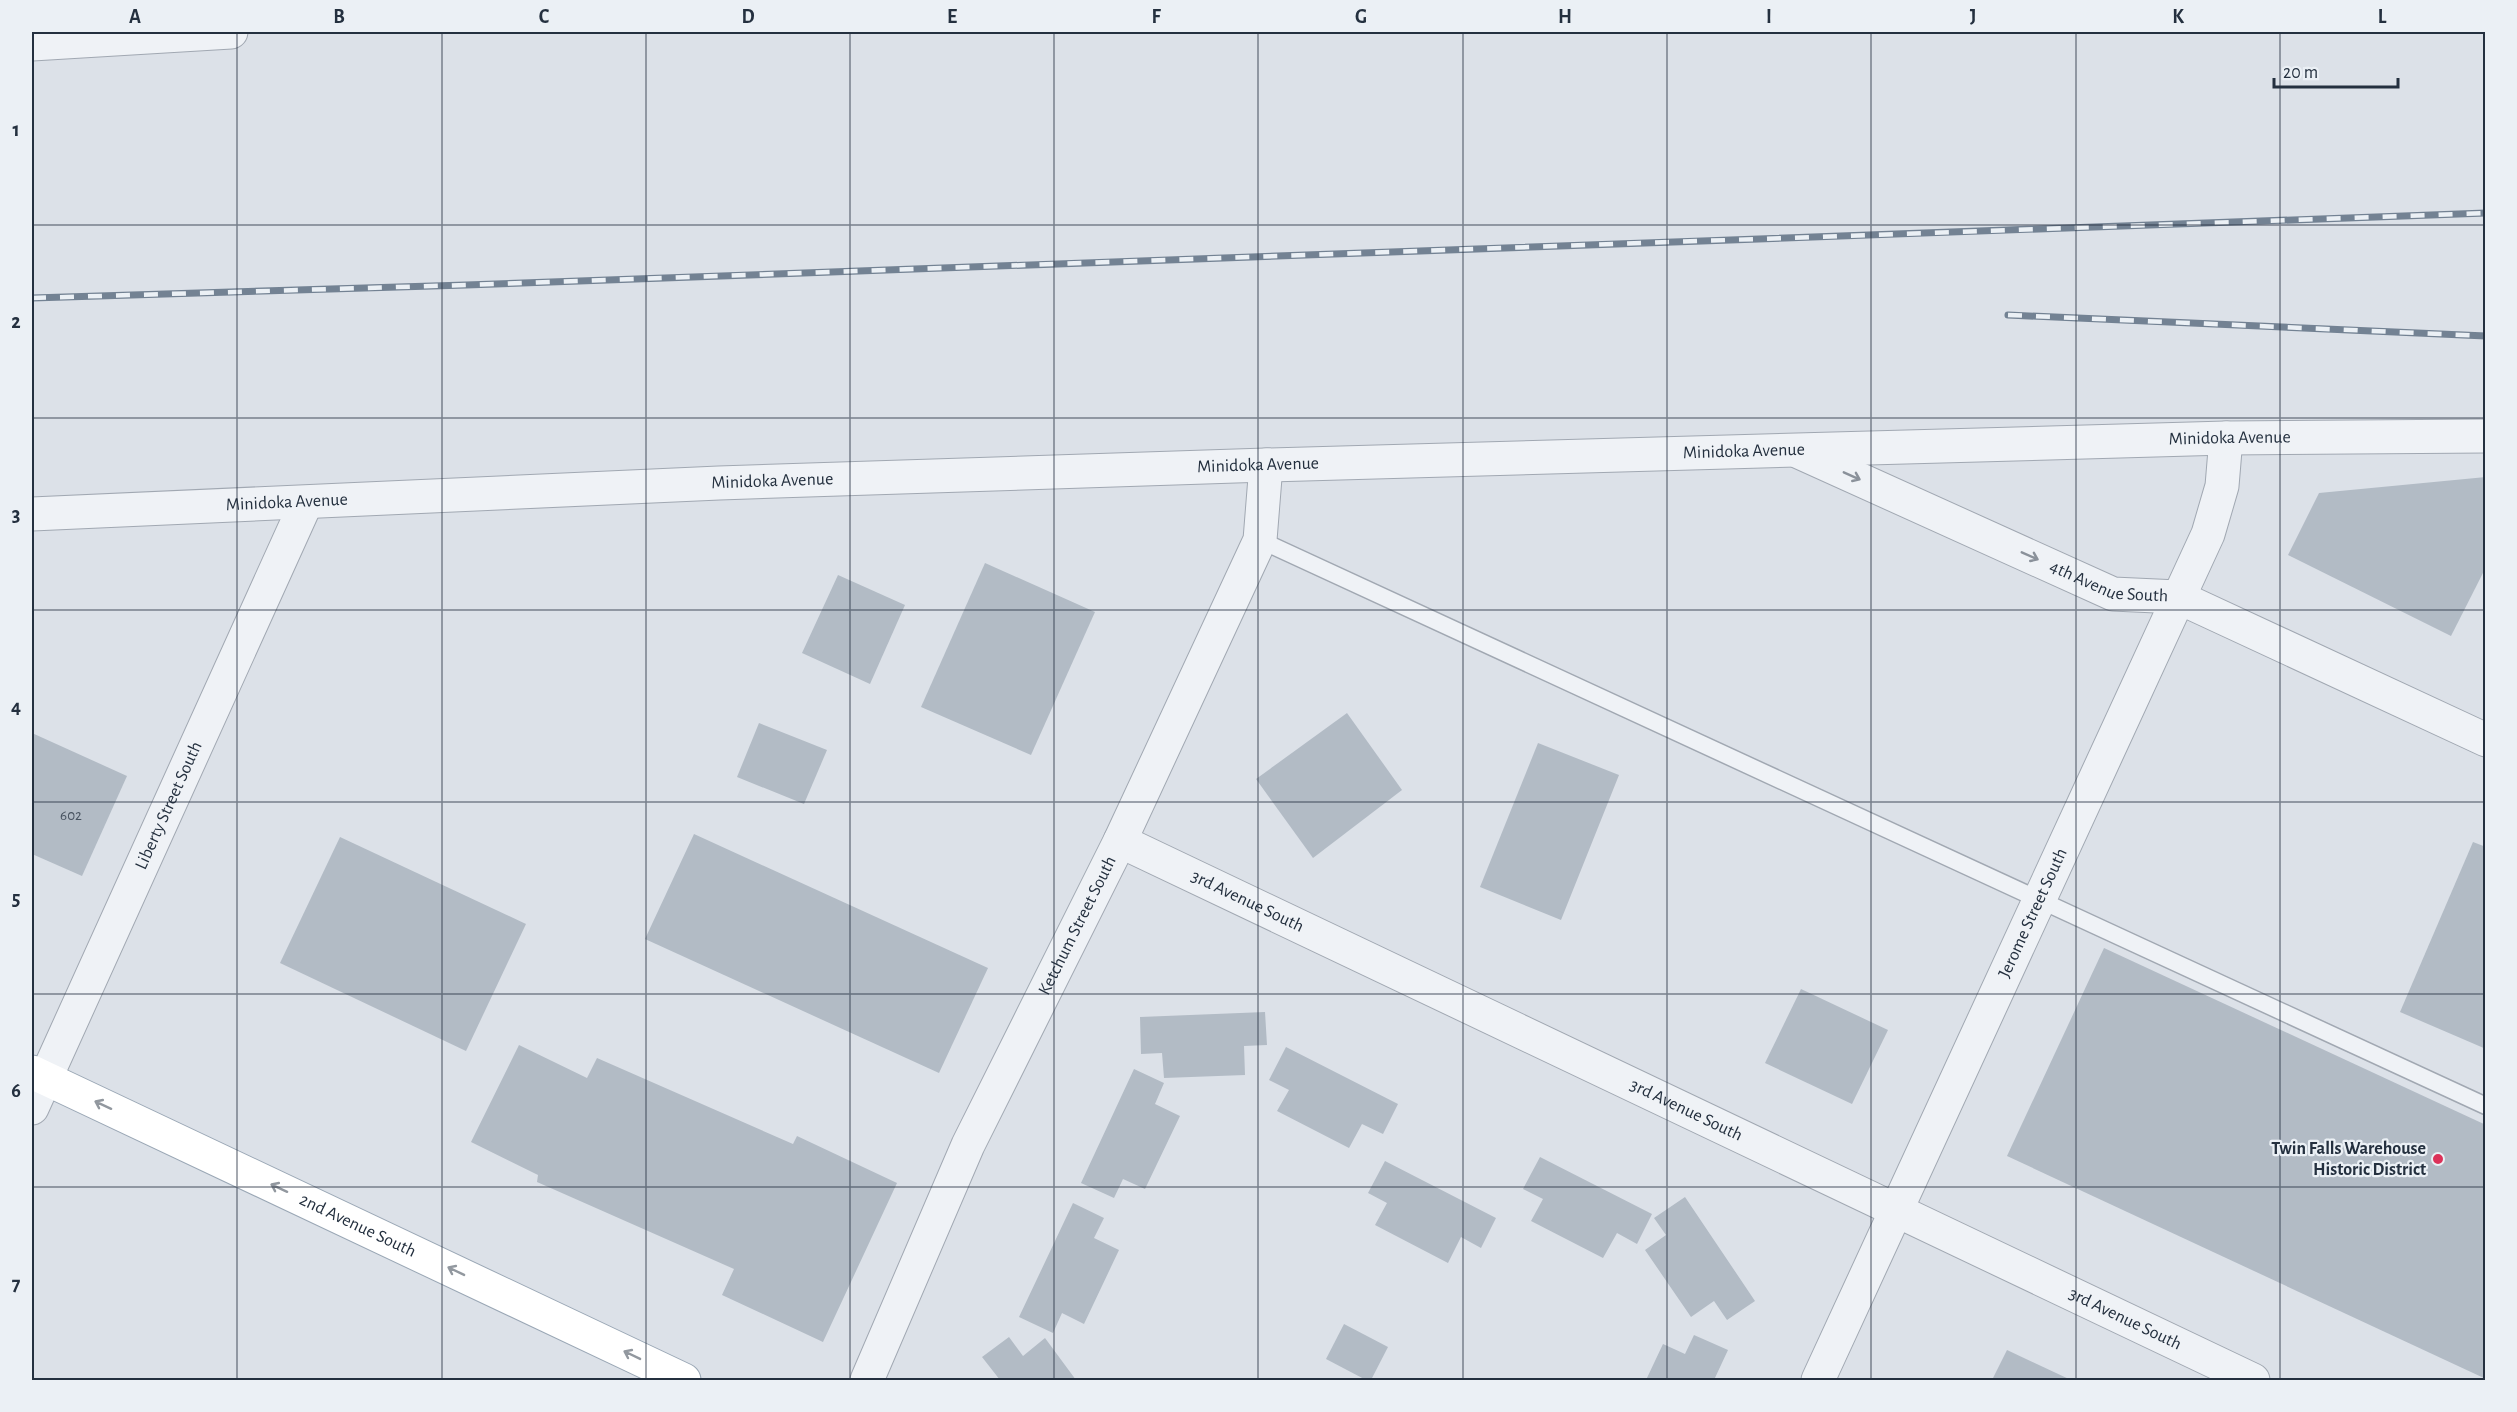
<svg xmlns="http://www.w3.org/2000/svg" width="2517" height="1412" font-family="'Alegreya Sans',sans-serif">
<rect width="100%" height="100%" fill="#dce1e8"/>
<!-- building -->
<g fill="#b2bbc5">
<polygon points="2486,477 2486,567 2451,636 2288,555 2319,493"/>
<polygon points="985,563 1095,612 1031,755 921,707"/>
<polygon points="838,575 905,605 870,684 802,653"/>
<polygon points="1347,713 1402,790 1313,858 1256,779"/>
<polygon points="759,723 827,750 804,804 737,777"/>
<polygon points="32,733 127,776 82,876 32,854"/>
<polygon points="1538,743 1619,775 1561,920 1480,887"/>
<polygon points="694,834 988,968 939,1073 645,939"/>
<polygon points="340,837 526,924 466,1051 280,963"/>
<polygon points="2473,842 2486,847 2486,1049 2400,1012"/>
<polygon points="2104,948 2486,1125 2486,1379 2007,1156"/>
<polygon points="1801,989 1888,1030 1852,1104 1765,1063"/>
<polygon points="1265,1012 1267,1045 1244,1046 1245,1075 1164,1078 1162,1053 1141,1054 1140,1017"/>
<polygon points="519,1045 587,1078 597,1058 793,1144 797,1136 897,1183 823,1342 722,1295 734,1269 537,1182 538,1175 471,1142"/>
<polygon points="1286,1047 1398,1104 1383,1134 1362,1124 1349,1148 1277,1111 1289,1090 1269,1080"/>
<polygon points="1134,1069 1164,1083 1155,1104 1180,1116 1145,1189 1123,1179 1114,1198 1081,1183"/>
<polygon points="1540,1157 1652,1214 1637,1244 1617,1233 1603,1258 1531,1221 1543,1199 1523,1189"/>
<polygon points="1385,1161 1496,1218 1481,1248 1461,1237 1448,1263 1375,1225 1387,1203 1368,1193"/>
<polygon points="1685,1197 1755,1301 1727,1320 1714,1301 1691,1317 1645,1250 1666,1235 1654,1218"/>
<polygon points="1073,1203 1104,1218 1094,1238 1119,1250 1084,1324 1062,1313 1053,1333 1019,1317"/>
<polygon points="1344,1324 1388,1347 1371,1380 1366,1380 1326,1359"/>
<polygon points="1694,1335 1728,1350 1714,1380 1646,1380 1663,1344 1685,1354"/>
<polygon points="1009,1337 1023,1356 1045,1338 1076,1380 1000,1380 982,1357"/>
<polygon points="2007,1350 2071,1380 1992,1380"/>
</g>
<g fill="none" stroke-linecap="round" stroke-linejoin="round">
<!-- service casing -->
<g stroke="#a1a8b2" stroke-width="19">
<polyline id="service" points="1260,540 2486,1106"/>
</g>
<!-- minor casing -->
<g stroke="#a1a8b2" stroke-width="35">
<g id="minor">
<polyline points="32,44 231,32"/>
<path id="s1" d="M 1799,452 L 2113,594 L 2178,597 L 2486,740"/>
<path id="s2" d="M 1120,841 L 2253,1380"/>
<path id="s3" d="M 32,1108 L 306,503"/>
<path id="s4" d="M 867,1380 L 968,1145 L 1120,841 L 1260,540 L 1266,465"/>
<path id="s5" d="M 1818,1380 L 2208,534 L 2222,486 L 2226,438"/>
</g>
</g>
<!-- tertiary casing -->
<g stroke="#a1a8b2" stroke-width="35">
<g id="tertiary">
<path id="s6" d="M 32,514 L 719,483 L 1266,465 L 2226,438 L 2486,436"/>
</g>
</g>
<!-- primary casing -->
<g stroke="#9aa7b5" stroke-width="35">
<g id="primary">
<path id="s7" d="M 32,1072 L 684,1380"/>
</g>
</g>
<!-- service -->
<use href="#service" stroke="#eff2f6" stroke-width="16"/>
<!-- minor -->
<use href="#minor" stroke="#eff2f6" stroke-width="33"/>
<!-- tertiary -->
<use href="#tertiary" stroke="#eff2f6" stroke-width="33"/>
<!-- primary -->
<use href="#primary" stroke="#fff" stroke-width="33"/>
<!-- rail casing -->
<g stroke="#738293" stroke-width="7">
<g id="rail">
<polyline points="32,298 466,285 2486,213"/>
<polyline points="2008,315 2486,336"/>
</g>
</g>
<!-- rail -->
<use href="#rail" stroke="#ebf0f5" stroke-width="4.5" stroke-dasharray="14" stroke-linecap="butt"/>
</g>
<!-- one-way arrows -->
<defs><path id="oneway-shaft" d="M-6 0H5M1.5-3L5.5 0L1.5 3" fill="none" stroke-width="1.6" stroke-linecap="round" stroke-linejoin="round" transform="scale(1.5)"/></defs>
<g stroke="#8a919a">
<use href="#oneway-shaft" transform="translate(1852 476) rotate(24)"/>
<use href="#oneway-shaft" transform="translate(2030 556) rotate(24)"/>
</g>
<g stroke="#92989f">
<use href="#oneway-shaft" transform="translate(103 1105) rotate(-155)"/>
<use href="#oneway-shaft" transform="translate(279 1188) rotate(-155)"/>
<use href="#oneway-shaft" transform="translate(456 1271) rotate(-154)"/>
<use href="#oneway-shaft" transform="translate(632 1355) rotate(-154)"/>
</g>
<!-- grid -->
<path fill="none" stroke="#24303f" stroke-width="1.5" stroke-opacity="0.55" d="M 237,32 L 237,1380M 442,32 L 442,1380M 646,32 L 646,1380M 850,32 L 850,1380M 1054,32 L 1054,1380M 1258,32 L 1258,1380M 1463,32 L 1463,1380M 1667,32 L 1667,1380M 1871,32 L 1871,1380M 2076,32 L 2076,1380M 2280,32 L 2280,1380M 32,225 L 2486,225M 32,418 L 2486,418M 32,610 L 2486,610M 32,802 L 2486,802M 32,994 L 2486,994M 32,1187 L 2486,1187"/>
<!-- markers -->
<circle fill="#dc3159" stroke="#ebf0f5" stroke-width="2" cx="2438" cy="1159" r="6"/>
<g text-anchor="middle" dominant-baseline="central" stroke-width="4.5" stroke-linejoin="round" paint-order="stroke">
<!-- number labels -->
<g font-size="15" fill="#485360">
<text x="71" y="815">602</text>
</g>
<!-- street labels -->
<g font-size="18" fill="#24303f" stroke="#ebf0f5">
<text stroke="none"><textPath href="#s6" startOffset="2199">Minidoka Avenue</textPath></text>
<text stroke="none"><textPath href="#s6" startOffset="1713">Minidoka Avenue</textPath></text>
<text stroke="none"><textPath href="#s6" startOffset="1227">Minidoka Avenue</textPath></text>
<text stroke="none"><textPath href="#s6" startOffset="741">Minidoka Avenue</textPath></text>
<text stroke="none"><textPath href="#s6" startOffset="255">Minidoka Avenue</textPath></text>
<text stroke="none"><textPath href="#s1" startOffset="338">4th Avenue South</textPath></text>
<text stroke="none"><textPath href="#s3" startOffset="332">Liberty Street South</textPath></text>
<text stroke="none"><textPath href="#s2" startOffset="141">3rd Avenue South</textPath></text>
<text stroke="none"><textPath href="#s5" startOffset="514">Jerome Street South</textPath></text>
<text stroke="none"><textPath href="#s4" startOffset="501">Ketchum Street South</textPath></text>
<text stroke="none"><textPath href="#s2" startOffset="627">3rd Avenue South</textPath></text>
<text stroke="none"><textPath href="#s7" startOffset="360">2nd Avenue South</textPath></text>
<text stroke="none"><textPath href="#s2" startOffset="1113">3rd Avenue South</textPath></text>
</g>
<!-- poi labels -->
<g font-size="18" font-weight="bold" fill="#24303f" stroke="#ebf0f5" text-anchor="end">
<text x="2426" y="1149">Twin Falls Warehouse<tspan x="2426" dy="21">Historic District</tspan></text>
</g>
</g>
<!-- border -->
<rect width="2517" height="1412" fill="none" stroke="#ebf0f5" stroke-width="66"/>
<!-- scale -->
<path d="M2274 78v9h124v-9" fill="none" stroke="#24303f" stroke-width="3"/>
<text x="2283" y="78" font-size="18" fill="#24303f" stroke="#ebf0f5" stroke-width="4.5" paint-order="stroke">20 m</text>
<rect x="33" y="33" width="2451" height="1346" fill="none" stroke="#24303f" stroke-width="2"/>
<g font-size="20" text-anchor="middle" font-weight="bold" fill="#24303f">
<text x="135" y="23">A</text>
<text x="339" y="23">B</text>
<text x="544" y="23">C</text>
<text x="748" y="23">D</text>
<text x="952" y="23">E</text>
<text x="1156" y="23">F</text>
<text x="1361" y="23">G</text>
<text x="1565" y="23">H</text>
<text x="1769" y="23">I</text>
<text x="1973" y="23">J</text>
<text x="2178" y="23">K</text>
<text x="2382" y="23">L</text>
<text x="16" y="136">1</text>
<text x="16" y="328">2</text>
<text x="16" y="521">3</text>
<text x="16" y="713">4</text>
<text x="16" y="905">5</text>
<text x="16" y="1097">6</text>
<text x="16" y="1290">7</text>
</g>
</svg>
